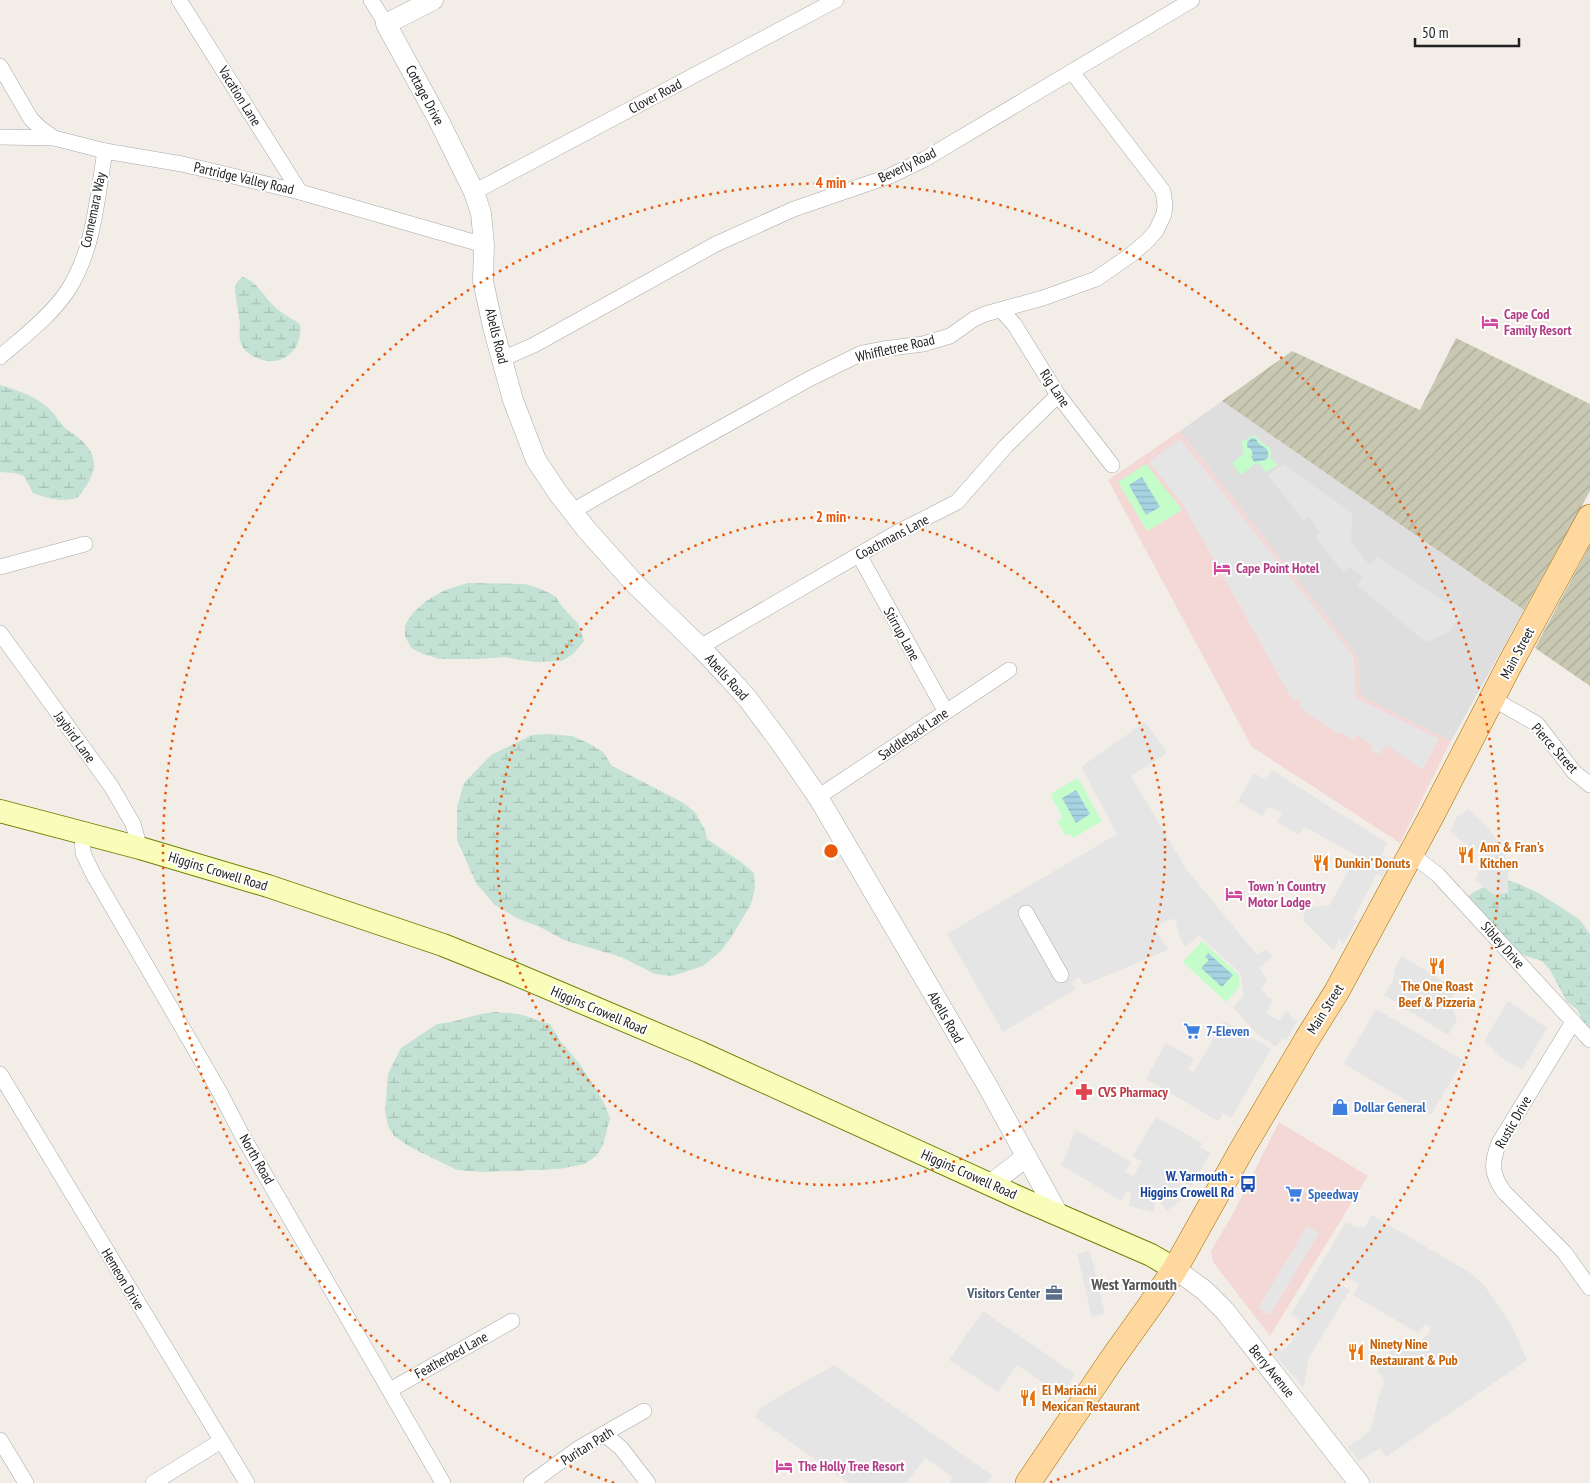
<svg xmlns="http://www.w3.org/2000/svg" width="1590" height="1483" font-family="'PT Sans Narrow',sans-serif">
<defs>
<pattern id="construction-furrows" width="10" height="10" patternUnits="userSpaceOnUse" patternTransform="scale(1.25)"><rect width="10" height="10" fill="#c7c7b2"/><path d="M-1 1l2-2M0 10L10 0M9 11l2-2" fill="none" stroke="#abab99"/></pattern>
<pattern id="wetland-marsh" width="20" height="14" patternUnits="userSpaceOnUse" patternTransform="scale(1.25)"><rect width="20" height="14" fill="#c3e1d4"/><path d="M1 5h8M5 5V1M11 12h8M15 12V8" fill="none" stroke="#a7c1b6"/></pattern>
<pattern id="water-rules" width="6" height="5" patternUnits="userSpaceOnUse" patternTransform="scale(1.25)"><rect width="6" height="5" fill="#a6d2e1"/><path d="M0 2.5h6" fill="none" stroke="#8fb4c1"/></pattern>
</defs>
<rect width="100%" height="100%" fill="#f2eee7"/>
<!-- residential -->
<polygon fill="#dfdede" points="1222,401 1524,610 1451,741 1360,696 1357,655 1180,431"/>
<!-- commercial -->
<g fill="#f3d8d6">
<polygon points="1180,431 1357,655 1361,696 1451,741 1400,843 1252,747 1108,480"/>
<polygon points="1279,1122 1368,1176 1270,1336 1213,1262 1211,1251 1235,1210"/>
</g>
<!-- construction -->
<g fill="url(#construction-furrows)">
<polygon points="1456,338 1590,404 1590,491 1524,610 1222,401 1292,351 1420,410"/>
<polygon points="1590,545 1590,686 1535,648"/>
</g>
<!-- wetland -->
<g fill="url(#wetland-marsh)">
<path d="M 243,277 C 258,282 264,298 276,308 C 283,314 292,319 300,324 C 304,350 280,369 257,358 C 251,355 245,352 242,346 C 238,339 240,331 240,323 C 239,317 238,311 237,304 C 236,295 231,283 243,277 Z"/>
<path d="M 0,385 C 16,390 33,395 46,406 C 54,412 59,422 66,429 C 69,432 73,433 76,436 C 103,456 96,476 77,498 C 59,502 50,499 33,493 L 24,476 L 15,473 L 0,472 Z"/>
<polygon points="468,583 525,584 541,589 555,596 563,608 578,623 584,641 573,654 562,661 534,662 504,657 479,659 440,659 423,654 411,648 405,636 405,625 413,613 426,601 445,590"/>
<polygon points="548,734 572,736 588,743 603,752 612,766 682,802 695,812 705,830 707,839 741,862 754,873 755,888 751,904 732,936 721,951 703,966 672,976 655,974 621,957 564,940 540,927 517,918 495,905 476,883 457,840 457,807 464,783 491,755 532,735"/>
<polygon points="1500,879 1517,883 1540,894 1579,919 1590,934 1590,1032 1587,1029 1577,1009 1567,1002 1550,970 1542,961 1513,952 1467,898 1472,893"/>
<polygon points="496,1012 519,1014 550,1024 560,1041 579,1063 594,1086 604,1103 610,1118 603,1145 597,1155 585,1164 559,1169 485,1172 457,1170 410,1147 394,1136 388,1126 385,1110 388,1074 401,1048 437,1024 451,1022 481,1014"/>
</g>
<!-- park -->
<g fill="#c4fcca">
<path d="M 1254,435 C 1257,437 1258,439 1260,441 C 1267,448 1273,445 1270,458 L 1278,465 L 1266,472 L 1258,462 L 1241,475 L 1232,463 L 1244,454 L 1241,442 Z"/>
<polygon points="1146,464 1182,510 1147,531 1118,482"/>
<polygon points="1078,778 1102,821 1073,838 1070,834 1066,836 1057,821 1063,818 1050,794"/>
<polygon points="1202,941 1238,974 1240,986 1226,1002 1183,962"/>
</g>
<!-- parking -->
<g fill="#e5e5e5">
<polygon points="1180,439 1354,657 1356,698 1439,739 1423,770 1386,745 1379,755 1371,749 1372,745 1357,735 1353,740 1341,732 1338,734 1299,707 1301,703 1298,698 1293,701 1182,503 1149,462"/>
<polygon points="1283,464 1352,513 1351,540 1369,565 1378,557 1462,613 1450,632 1426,642 1357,585 1363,576 1350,567 1343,572 1315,537 1320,533 1309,517 1303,520 1268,475"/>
<polygon points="1145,722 1167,753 1131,776 1186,869 1257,955 1266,949 1273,957 1259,968 1267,979 1261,990 1266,993 1265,995 1273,1000 1266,1013 1279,1021 1286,1010 1293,1019 1297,1021 1286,1040 1283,1038 1276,1047 1255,1032 1233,1007 1244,995 1240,973 1199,935 1186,947 1180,939 1175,919 1168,920 1155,928 1168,950 1084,985 1079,977 1072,982 1076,989 1003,1032 947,934 1117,834 1081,767"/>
<polygon points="1272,770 1387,843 1382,855 1391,860 1382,877 1377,874 1353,919 1357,921 1343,944 1339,938 1334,951 1304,921 1303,907 1329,906 1357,856 1305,827 1299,835 1277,822 1282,813 1270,807 1266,810 1262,816 1238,801 1254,773 1266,780"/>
<polygon points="1468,809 1485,825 1503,848 1508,866 1508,893 1494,895 1475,880 1487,855 1460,840 1450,831 1457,817"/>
<polygon points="1402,956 1457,990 1450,1001 1457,1021 1448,1035 1384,995 1393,981 1395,967"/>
<polygon points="1508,1001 1547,1028 1522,1070 1499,1056 1484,1041"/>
<polygon points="1376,1009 1463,1060 1431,1115 1344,1064"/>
<polygon points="1224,1021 1271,1049 1231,1118 1223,1113 1218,1121 1146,1079 1166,1043 1194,1059 1188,1069 1194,1072"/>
<polygon points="1156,1117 1202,1143 1200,1147 1210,1153 1191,1187 1182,1181 1179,1182 1180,1184 1188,1194 1167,1211 1160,1201 1156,1201 1153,1212 1129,1206 1131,1196 1129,1191 1127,1192 1121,1201 1061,1165 1066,1156 1072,1138 1076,1130 1131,1162 1125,1172 1133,1176 1142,1162 1133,1156"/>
<polygon points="1372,1215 1472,1274 1484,1285 1511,1324 1527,1360 1386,1457 1380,1448 1359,1461 1348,1447 1370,1431 1380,1393 1385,1381 1382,1376 1377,1372 1397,1340 1407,1346 1413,1346 1429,1334 1430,1329 1429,1326 1425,1324 1418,1333 1353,1295 1359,1284 1345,1277 1340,1284 1350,1290 1308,1359 1304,1388 1272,1352 1283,1350 1289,1345 1296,1335 1299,1326 1299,1320 1291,1314 1346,1222 1356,1228 1365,1227"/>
<polygon points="1307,1226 1319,1233 1270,1315 1258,1308"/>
<polygon points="1090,1251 1105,1314 1092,1317 1077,1254"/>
<polygon points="983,1311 1075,1374 1061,1395 1017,1365 998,1392 949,1360"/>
<polygon points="834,1365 992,1475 987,1483 949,1483 953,1477 925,1458 906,1483 849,1483 755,1417 761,1407"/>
</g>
<!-- water -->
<g fill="url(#water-rules)">
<path d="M 1251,438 L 1255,438 L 1259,444 L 1267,449 C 1272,462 1262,460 1254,462 L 1251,456 L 1253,455 L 1251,449 L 1247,447 L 1247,443 Z"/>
<polygon points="1142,477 1160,507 1146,515 1129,485"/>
<polygon points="1076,790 1090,814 1076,823 1062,798"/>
<polygon points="1208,953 1233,975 1222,987 1201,968 1209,960 1205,957"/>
</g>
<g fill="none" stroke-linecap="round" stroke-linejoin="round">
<!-- minor casing -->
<g stroke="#a8a8a8" stroke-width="16">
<g id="minor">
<polyline points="179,0 300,192"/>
<polyline points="371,0 386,24"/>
<polyline points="0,66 31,119 40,128 54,138"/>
<polyline points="0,137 54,138 105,151 182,164 300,192 484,245"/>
<polyline points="474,192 836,0"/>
<polyline points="1001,310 1014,324 1058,395 1112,465"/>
<path d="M 0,357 C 23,337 51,316 68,290 C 94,250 97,198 105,151"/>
<polyline points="502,359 534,345 716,244 794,209 890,176 925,159 1192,0"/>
<polyline points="573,511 604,493 809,379 862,353 883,349 923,344 950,336 974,319 985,314 1043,298 1096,279 1132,254 1147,241 1156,231 1164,214 1165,205 1163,191 1072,72"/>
<polyline points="859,555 946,712"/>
<polyline points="0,567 85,544"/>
<polyline points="0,633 111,786 133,824 140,848"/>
<polyline points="700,647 898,532 957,502 1006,446 1058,395"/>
<polyline points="1493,699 1537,724 1574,772 1590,785"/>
<polyline points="818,797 1009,670"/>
<polyline points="82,832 83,853 93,874 218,1089 242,1135 443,1483"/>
<polyline points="1411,854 1438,875 1590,1040"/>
<polyline points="1026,913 1061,975"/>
<path d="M 1573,1022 L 1499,1143 C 1491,1163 1491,1174 1504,1192 L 1564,1252 L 1590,1288"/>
<polyline points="0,1074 247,1483"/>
<polyline points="390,1390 512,1321"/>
<polyline points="604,1434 621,1448 648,1483"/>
<polyline points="0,1440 26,1483"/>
<polyline points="153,1483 221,1441"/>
<polyline points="531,1483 579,1448 644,1411"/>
</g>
</g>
<!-- tertiary casing -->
<g stroke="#a8a8a8" stroke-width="21">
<g id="tertiary">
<polyline points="433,0 386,24 439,121 474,192 481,213 484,245 483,281 493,327 513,400 536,460 558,493 586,529 635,584 700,647 730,679 747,698 780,742 818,797 987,1085 1058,1214"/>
<polyline points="991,1184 1026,1157"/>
<polyline points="1175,1269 1204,1290 1225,1311 1359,1483"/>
</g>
</g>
<!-- secondary casing -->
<g stroke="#6f8000" stroke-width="24">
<polyline id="secondary" points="0,811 140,848 268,886 443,945 508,971 699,1052 1022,1199 1151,1255 1175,1269"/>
</g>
<!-- primary casing -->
<g stroke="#9e6d00" stroke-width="26">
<polyline id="primary" points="1028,1483 1112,1359 1152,1303 1175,1269 1241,1151 1307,1039 1337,991 1433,813 1511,662 1590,517"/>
</g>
<!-- minor -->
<use href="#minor" stroke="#fff" stroke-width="15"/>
<!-- tertiary -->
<use href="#tertiary" stroke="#fff" stroke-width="20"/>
<!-- secondary -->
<use href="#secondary" stroke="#f8fdba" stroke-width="22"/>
<!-- primary -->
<use href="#primary" stroke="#ffd89f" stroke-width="25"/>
</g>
<!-- distance rings -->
<g fill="none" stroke="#e8590c" stroke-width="2.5" stroke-dasharray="2.5 5">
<circle cx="831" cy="851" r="334"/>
<path d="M614 1483A668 668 0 1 1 1048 1483"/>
</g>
<!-- icons -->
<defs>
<g id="hotel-bare" transform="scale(1.35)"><path d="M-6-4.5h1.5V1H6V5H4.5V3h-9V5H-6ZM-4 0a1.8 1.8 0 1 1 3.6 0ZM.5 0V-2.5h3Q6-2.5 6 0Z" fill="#d1479c" stroke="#fff" stroke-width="2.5" paint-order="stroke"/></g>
<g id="restaurant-bare" transform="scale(1.35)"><path d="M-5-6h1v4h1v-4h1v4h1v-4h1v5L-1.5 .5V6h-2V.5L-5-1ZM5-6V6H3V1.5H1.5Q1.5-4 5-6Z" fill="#e8710a" stroke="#fff" stroke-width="2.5" paint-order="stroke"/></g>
<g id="supermarket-bare" transform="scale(1.35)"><path d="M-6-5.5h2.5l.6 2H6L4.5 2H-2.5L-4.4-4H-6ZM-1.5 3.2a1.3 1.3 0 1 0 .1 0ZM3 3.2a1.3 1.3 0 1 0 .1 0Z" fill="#3f7fe0" stroke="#fff" stroke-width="2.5" paint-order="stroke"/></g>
<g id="pharmacy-bare" transform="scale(1.35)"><path d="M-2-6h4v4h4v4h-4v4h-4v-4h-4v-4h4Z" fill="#e0444e" stroke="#fff" stroke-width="2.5" paint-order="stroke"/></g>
<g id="shop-bare" transform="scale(1.35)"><path d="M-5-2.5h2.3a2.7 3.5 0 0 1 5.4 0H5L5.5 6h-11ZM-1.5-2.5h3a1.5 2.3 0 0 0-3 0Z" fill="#3f7fe0" stroke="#fff" stroke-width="2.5" paint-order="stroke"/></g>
<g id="bus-bare" transform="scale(1.35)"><path d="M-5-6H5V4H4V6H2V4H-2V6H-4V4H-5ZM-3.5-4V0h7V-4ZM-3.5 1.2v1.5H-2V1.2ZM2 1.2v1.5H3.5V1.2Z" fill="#1a4fb4" stroke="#fff" stroke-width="2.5" paint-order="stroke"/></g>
<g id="office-bare" transform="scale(1.35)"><path d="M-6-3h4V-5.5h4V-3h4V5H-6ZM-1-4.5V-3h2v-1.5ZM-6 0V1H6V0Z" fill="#5c6f8a" stroke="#fff" stroke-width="2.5" paint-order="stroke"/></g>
</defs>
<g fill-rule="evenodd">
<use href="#hotel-bare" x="1490" y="322"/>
<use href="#hotel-bare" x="1222" y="568"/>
<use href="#restaurant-bare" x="1466" y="855"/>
<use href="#restaurant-bare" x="1321" y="863"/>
<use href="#hotel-bare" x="1234" y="894"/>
<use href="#restaurant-bare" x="1437" y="966"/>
<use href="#supermarket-bare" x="1192" y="1031"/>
<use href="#pharmacy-bare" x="1084" y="1092"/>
<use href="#shop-bare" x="1340" y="1107"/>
<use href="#bus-bare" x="1248" y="1184"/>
<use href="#supermarket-bare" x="1294" y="1194"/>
<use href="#office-bare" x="1054" y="1293"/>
<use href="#restaurant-bare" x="1356" y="1352"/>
<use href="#restaurant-bare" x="1028" y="1398"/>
<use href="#hotel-bare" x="784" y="1466"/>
</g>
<g text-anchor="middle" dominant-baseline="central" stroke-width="4" stroke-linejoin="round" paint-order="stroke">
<!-- street labels -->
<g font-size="14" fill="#212121" stroke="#fff">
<text transform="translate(425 95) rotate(62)">Cottage Drive</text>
<text transform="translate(240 96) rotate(58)">Vacation Lane</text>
<text transform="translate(655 96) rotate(-28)">Clover Road</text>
<text transform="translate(907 165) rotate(-26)">Beverly Road</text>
<text transform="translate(244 178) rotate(13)">Partridge Valley Road</text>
<text transform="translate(93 210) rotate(-78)">Connemara Way</text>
<text transform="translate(497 336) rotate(76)">Abells Road</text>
<text transform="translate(895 348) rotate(-13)">Whiffletree Road</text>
<text transform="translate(1055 388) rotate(56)">Rig Lane</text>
<text transform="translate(892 537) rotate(-28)">Coachmans Lane</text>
<text transform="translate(902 634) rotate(61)">Stirrup Lane</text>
<text transform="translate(1517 653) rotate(-62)">Main Street</text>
<text transform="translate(727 677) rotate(48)">Abells Road</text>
<text transform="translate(913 734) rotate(-34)">Saddleback Lane</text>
<text transform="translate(75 737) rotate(54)">Jaybird Lane</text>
<text transform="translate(1555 748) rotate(48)">Pierce Street</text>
<text transform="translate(218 871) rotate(17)">Higgins Crowell Road</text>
<text transform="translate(1503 945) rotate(48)">Sibley Drive</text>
<text transform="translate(1325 1009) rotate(-58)">Main Street</text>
<text transform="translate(599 1010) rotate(23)">Higgins Crowell Road</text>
<text transform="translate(946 1017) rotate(60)">Abells Road</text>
<text transform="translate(1513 1122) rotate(-60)">Rustic Drive</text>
<text transform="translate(257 1159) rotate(60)">North Road</text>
<text transform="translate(969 1174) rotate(24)">Higgins Crowell Road</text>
<text transform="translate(123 1279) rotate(59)">Hemeon Drive</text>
<text transform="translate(451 1355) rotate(-29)">Featherbed Lane</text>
<text transform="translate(1272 1371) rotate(51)">Berry Avenue</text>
<text transform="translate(587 1446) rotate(-32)">Puritan Path</text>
</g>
<!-- hotel labels -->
<g font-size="14" font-weight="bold" fill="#b23c85" stroke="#fff" text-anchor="start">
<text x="1504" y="314">Cape Cod<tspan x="1504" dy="16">Family Resort</tspan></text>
<text x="1236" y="568">Cape Point Hotel</text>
<text x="1248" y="886">Town 'n Country<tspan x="1248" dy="16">Motor Lodge</tspan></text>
<text x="798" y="1466">The Holly Tree Resort</text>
</g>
<!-- food labels -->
<g font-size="14" font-weight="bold" fill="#c56008" stroke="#fff" text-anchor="start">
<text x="1480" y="847">Ann &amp; Fran's<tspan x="1480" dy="16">Kitchen</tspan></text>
<text x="1335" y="863">Dunkin' Donuts</text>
<text x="1437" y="986" text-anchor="middle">The One Roast<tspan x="1437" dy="16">Beef &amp; Pizzeria</tspan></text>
<text x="1370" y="1344">Ninety Nine<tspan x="1370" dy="16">Restaurant &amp; Pub</tspan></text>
<text x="1042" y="1390">El Mariachi<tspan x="1042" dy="16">Mexican Restaurant</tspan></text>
</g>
<!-- shop labels -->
<g font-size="14" font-weight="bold" fill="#366cbe" stroke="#fff" text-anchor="start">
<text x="1206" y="1031">7-Eleven</text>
<text x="1354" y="1107">Dollar General</text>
<text x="1308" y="1194">Speedway</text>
</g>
<!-- health labels -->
<g font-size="14" font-weight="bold" fill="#be3a42" stroke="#fff" text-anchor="start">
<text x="1098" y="1092">CVS Pharmacy</text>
</g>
<!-- transit labels -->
<g font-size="14" font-weight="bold" fill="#164399" stroke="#fff" text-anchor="end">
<text x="1234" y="1176">W. Yarmouth -<tspan x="1234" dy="16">Higgins Crowell Rd</tspan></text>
</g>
<!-- service labels -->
<g font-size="14" font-weight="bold" fill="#4e5e75" stroke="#fff" text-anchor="end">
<text x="1040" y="1293">Visitors Center</text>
</g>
<!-- quarter labels -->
<g font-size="16" font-weight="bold" fill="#545454" stroke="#fff">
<text x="1134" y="1284">West Yarmouth</text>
</g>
</g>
<circle cx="831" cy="851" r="8" fill="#e8590c" stroke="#fff" stroke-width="2.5"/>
<g font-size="15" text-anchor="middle" font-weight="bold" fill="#e8590c" stroke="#fff" stroke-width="4" stroke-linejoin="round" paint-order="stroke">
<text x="831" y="188">4 min</text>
<text x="831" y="522">2 min</text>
</g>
<!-- scale -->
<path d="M1415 38v8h104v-8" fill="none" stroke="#212121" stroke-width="2.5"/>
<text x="1422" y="38" font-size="15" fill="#212121" stroke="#ffffff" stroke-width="4" paint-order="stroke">50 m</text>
</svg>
